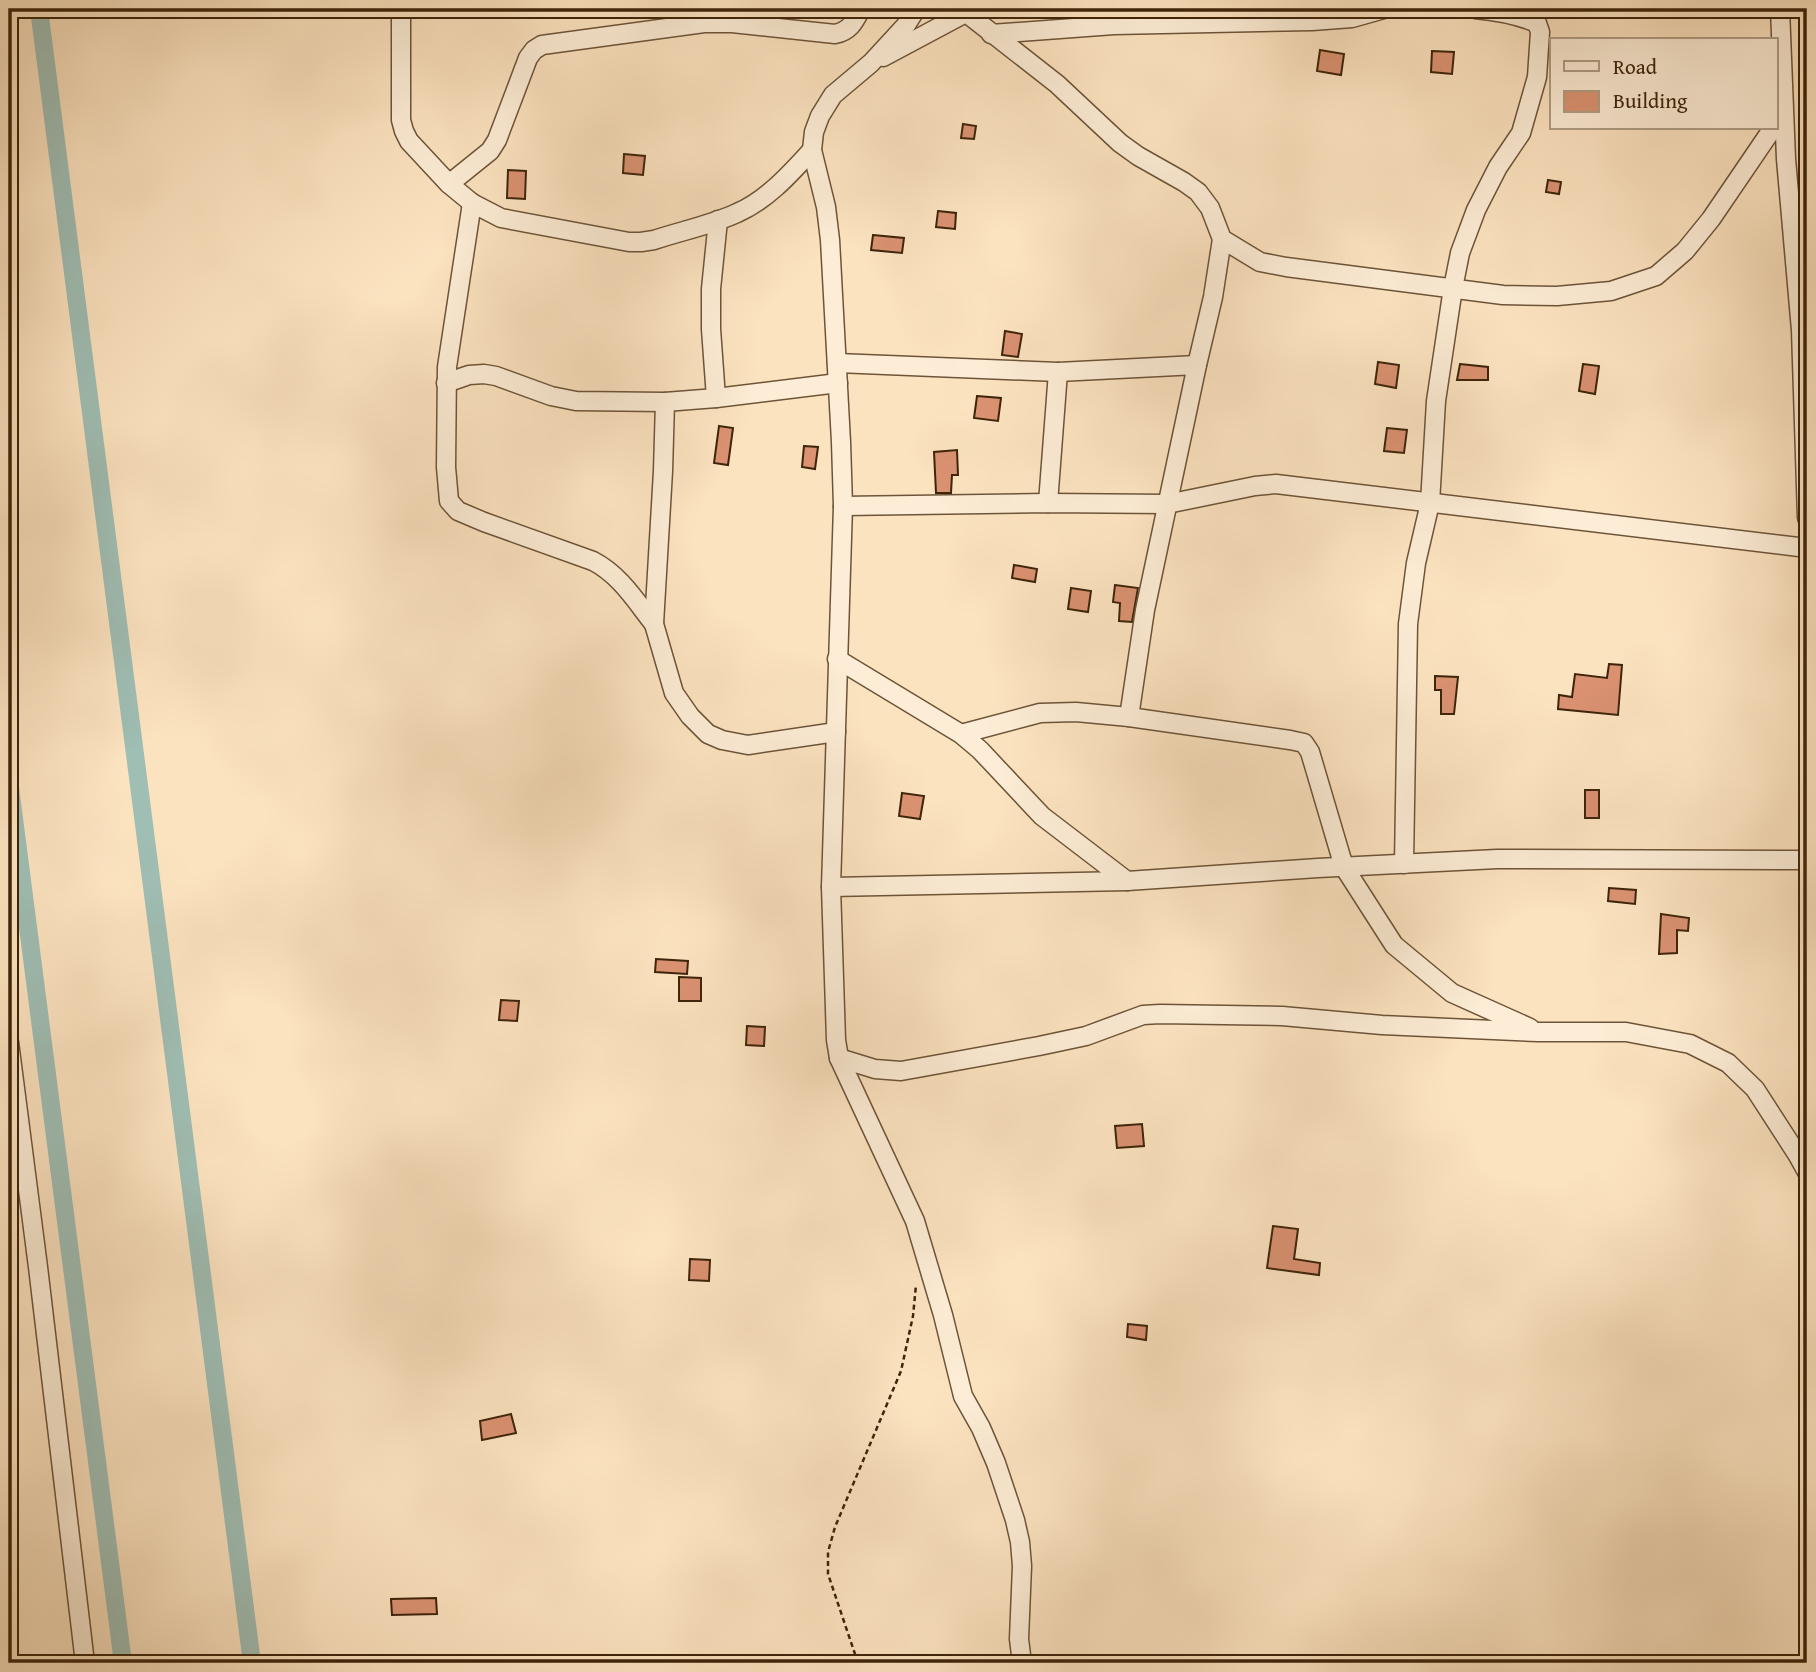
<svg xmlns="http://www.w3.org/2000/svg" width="1816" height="1672" font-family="'Gentium Book Plus',serif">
<rect width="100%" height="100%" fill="#fce3c0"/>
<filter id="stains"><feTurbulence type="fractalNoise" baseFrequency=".00286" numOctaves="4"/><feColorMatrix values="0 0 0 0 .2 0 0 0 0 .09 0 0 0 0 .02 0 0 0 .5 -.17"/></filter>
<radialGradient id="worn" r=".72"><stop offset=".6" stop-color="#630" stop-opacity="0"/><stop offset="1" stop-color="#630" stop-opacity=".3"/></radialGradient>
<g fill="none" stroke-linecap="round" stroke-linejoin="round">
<!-- canal -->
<g stroke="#9fbeb4" stroke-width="18">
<polyline points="39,9 252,1663"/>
<polyline points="9,780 123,1663"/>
</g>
</g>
<!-- building -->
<g fill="#db9272" stroke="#3d240a" stroke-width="2">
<polygon points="1320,50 1344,54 1341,75 1317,71"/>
<polygon points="1432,51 1454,52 1452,74 1431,72"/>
<polygon points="963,124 976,126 974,139 961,138"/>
<polygon points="624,154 645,156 643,175 623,173"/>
<polygon points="508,170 526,171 525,199 507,198"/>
<polygon points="1548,180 1561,182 1559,194 1546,192"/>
<polygon points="938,211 956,213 955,229 936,227"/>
<polygon points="873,235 904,238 902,253 871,250"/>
<polygon points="1005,331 1022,334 1018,357 1002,355"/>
<polygon points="1378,362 1399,365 1396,388 1375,384"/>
<polygon points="1460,364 1488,367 1488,380 1457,380"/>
<polygon points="1583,364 1599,366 1595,394 1579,391"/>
<polygon points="977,396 1001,398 998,421 974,418"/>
<polygon points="719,426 733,428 728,465 714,463"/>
<polygon points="1387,428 1407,430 1404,453 1384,451"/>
<polygon points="804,446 818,447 815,469 802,467"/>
<polygon points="957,450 958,475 952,475 951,493 936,493 934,452"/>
<polygon points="1014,565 1037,569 1035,582 1012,578"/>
<polygon points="1115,585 1138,588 1132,622 1119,621 1120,603 1113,602"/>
<polygon points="1071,588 1091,591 1088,612 1068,609"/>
<polygon points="1609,664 1622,665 1618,715 1558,709 1559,695 1572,697 1575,674 1607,678"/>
<polygon points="1435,676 1458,677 1454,714 1441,714 1441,690 1435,690"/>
<rect x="1585" y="790" width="14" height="28"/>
<polygon points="902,793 924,796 920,819 899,816"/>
<polygon points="1609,888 1636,890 1635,904 1608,901"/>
<polygon points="1661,914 1689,918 1688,931 1677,930 1677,953 1659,954"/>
<polygon points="656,959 688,961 687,974 655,972"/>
<polygon points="679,977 701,978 701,1001 679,1001"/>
<polygon points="501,1000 519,1001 517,1021 499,1020"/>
<polygon points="747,1026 765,1027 764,1046 746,1045"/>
<polygon points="1142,1124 1144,1146 1117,1148 1115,1126"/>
<polygon points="1273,1226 1298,1229 1294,1259 1320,1263 1319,1275 1267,1268"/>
<polygon points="690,1259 710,1260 709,1281 689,1280"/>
<polygon points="1128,1324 1147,1326 1146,1340 1127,1337"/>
<polygon points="511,1414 516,1433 482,1440 480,1421"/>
<polygon points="436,1598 437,1614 392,1615 391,1599"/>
</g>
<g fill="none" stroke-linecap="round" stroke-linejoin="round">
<!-- minor casing -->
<g stroke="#6d5438" stroke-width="21">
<g id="minor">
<path d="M 401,9 L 401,120 L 404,131 L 409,141 L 449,184 L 472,203 L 501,218 L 629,242 L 641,242 L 654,240 C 681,231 711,225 737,213 C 767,200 790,174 812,150"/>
<polyline points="916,9 906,25 871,63 833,95 820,116 814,132 812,150 826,207 830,240 841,442 843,506 831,887 836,1040 839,1058 915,1221 943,1315 963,1396 981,1428 996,1463 1015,1520 1020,1542 1022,1566 1019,1639 1022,1663"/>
<polyline points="1780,9 1786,159 1801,330 1807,518"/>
<polyline points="965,12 1057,84 1120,143 1138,156 1184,182 1198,192 1210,208 1222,239 1260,262 1286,267 1503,295 1557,296 1611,291 1656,276 1685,251 1711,219 1773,128"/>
<polyline points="991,34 1114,25 1312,21 1352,18 1384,9"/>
<polyline points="883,57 973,9"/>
<path d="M 449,184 L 490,151 L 497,140 L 528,58 L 534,50 L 542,45 L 704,23 L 732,23 L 835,34 C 850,31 854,22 861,9"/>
<path d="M 472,203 L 447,367 L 446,467 L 449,501 L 458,511 L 484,522 L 593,561 C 620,575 635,600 654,624"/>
<polyline points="837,363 1058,372 1197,365"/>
<polyline points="446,383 469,375 484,374 496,376 551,396 576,401 665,402 716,398 838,383"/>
<polyline points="716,398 711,329 711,289 718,220"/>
<polyline points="665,402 663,471 654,624 674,693 690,716 708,734 722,740 748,745 836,732"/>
<polyline points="1048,503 1058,372"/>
<polyline points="843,506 1048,503 1167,504 1255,486 1276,484 1807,548"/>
<polyline points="837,659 961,734 980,750 1042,816 1127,881"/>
<polyline points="1129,717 1145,610 1197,365 1213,297 1222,239"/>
<polyline points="961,734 1040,713 1076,712 1129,717 1290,740 1304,743 1310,752 1344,867 1394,945 1452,993 1530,1028"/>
<path d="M 1404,864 L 1408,624 L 1416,563 L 1430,503 L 1436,401 L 1453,288 L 1460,253 L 1476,210 L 1498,167 L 1521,133 L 1537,77 L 1540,32 L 1537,23 C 1516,14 1497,11 1475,9"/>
<polyline points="831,887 1127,881 1318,868 1497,859 1807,860"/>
<polyline points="9,1042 38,1267 85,1663"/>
<polyline points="839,1058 875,1069 901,1071 1039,1046 1086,1036 1143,1015 1160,1014 1282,1016 1382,1025 1538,1032 1626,1032 1690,1044 1728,1063 1755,1089 1797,1154 1807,1172"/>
</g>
</g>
<!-- path -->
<polyline stroke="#3d240a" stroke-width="2.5" stroke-dasharray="5 3.5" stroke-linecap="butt" points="858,1663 828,1574 828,1552 835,1527 901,1371 913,1316 916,1285"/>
<!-- minor -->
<use href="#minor" stroke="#fdedd6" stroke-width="18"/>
</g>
<!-- margin -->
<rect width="1816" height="1672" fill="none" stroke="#fce3c0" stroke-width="35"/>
<rect x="10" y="10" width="1795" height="1651" fill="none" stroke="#3d240a" stroke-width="3.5"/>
<rect x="18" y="18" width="1781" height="1637" fill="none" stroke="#3d240a" stroke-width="2"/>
<!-- legend -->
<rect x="1550" y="38" width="228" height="91" fill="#fdedd6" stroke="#b09d84" stroke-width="2"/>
<rect x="1564" y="61" width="35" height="10" fill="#fdedd6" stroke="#b09d84" stroke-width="2"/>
<text x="1613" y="74" font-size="21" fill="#3d240a">Road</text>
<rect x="1564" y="91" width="35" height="21" fill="#db9272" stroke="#b09d84" stroke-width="2"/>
<text x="1613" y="108" font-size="21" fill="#3d240a">Building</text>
<rect width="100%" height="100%" filter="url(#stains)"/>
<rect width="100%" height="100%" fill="url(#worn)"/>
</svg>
